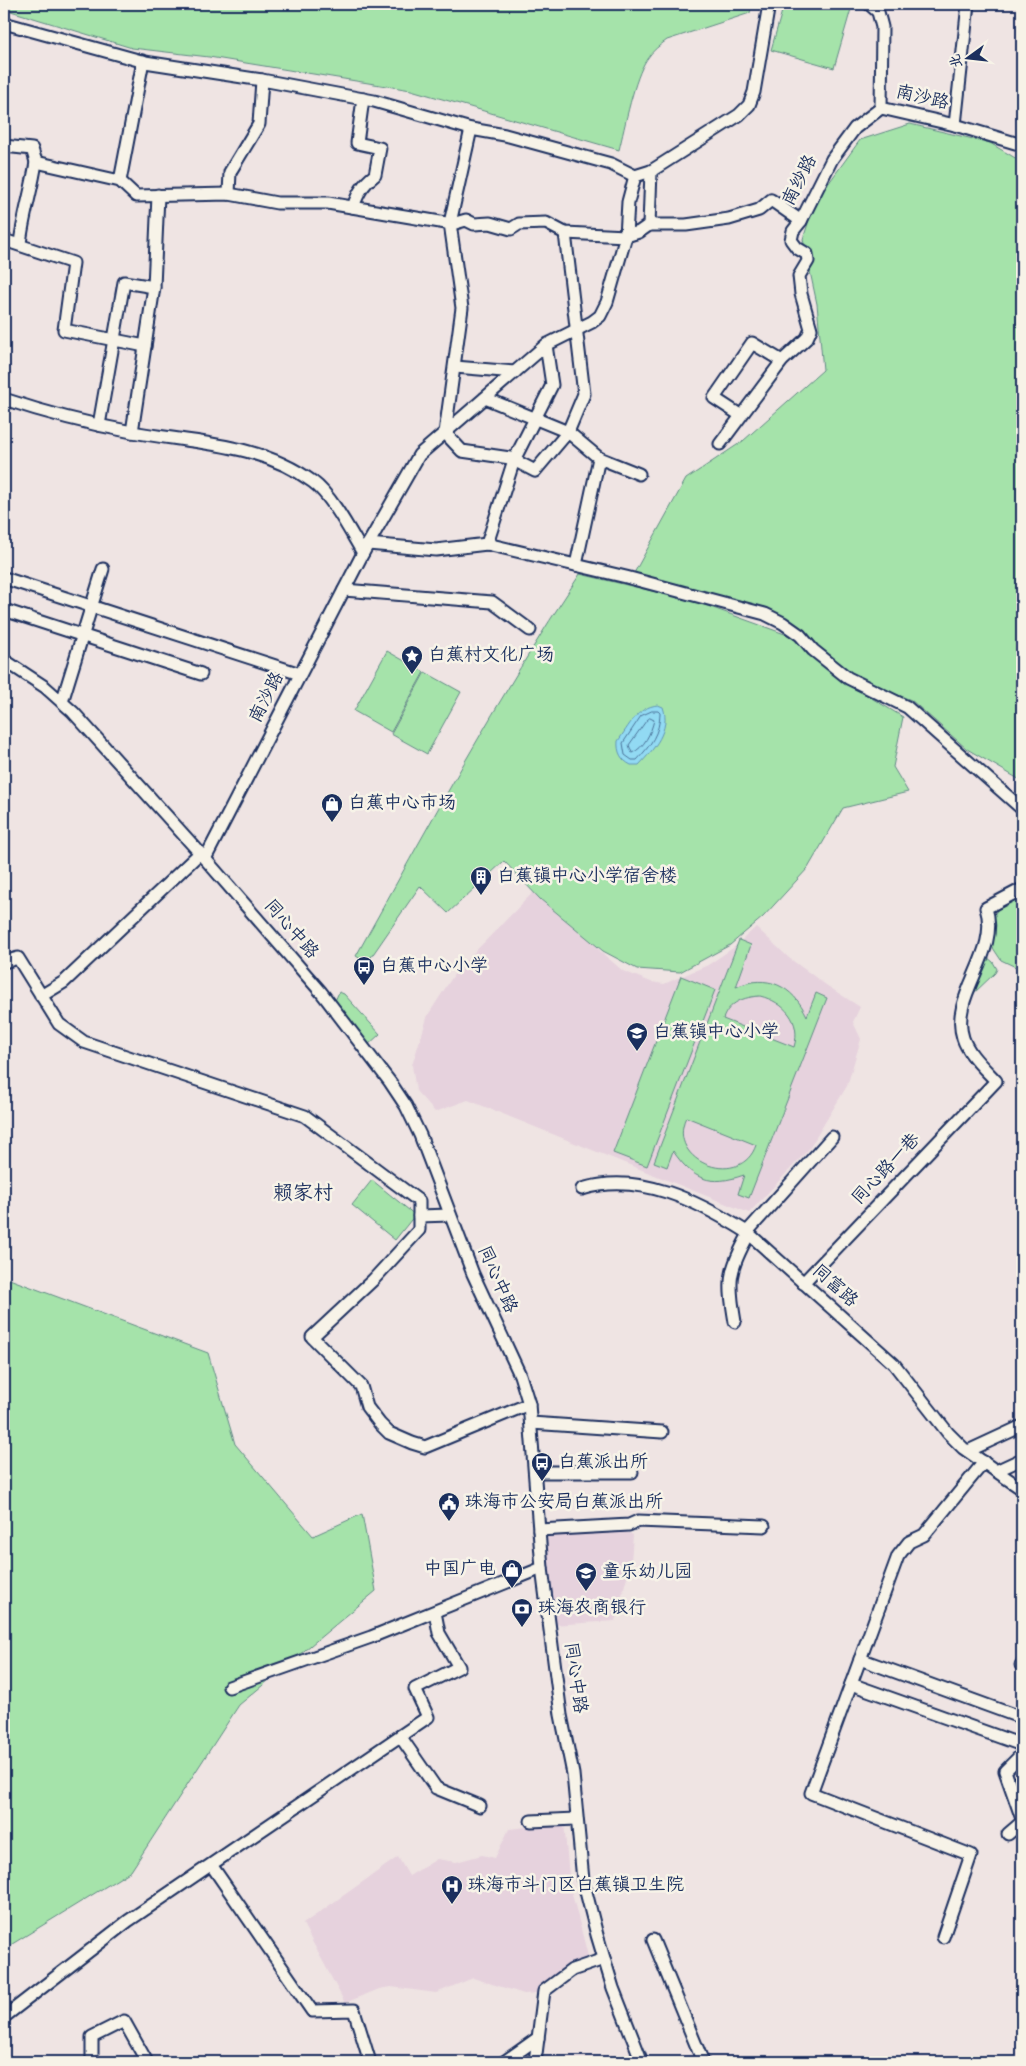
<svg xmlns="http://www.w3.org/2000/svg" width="1026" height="2066" font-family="Dekko,'LXGW WenKai TC',sans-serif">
<rect width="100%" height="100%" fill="#efe4e3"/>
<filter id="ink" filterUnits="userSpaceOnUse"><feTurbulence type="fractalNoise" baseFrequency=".02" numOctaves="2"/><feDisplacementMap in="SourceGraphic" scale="10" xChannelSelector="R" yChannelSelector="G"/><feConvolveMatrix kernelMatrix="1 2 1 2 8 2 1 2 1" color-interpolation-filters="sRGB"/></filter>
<g filter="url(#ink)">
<!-- built -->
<g fill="#e6d2dd">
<polygon points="552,873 564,906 601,952 623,971 651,982 664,984 708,965 733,948 756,927 789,958 826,985 860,1007 853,1022 861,1039 847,1086 809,1149 749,1213 468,1100 435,1112 416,1091 412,1065 428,1015 457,970"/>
<polygon points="622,1530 633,1535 631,1562 615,1621 552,1625 545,1537 560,1533"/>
<polygon points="564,1823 570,1886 588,1956 582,1963 570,1967 537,1993 524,1994 473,1978 436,1993 391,1987 379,1989 345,2003 303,1924 398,1857 409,1876 437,1859 456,1862 482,1855 495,1858 509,1829"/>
</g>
<!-- green -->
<g fill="#a5e3aa" stroke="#608984" fill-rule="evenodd">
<path d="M 4,4 L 752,4 L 750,13 L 667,40 C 660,45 652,51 647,59 C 634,78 625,126 619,150 L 411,90 L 209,57 L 132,48 L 4,9 Z"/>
<polygon points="784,4 831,4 851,9 834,68 771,50"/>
<polygon points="910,124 990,143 1022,162 1022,781 967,749 911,700 862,681 820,653 809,635 742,601 633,575 686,479 743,441 823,370 817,304 803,239 815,202 860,140"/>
<path d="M 580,574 L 691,600 L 793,637 L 835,676 L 903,717 L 893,767 L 908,792 L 843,808 L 808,868 L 763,917 L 730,945 L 680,972 L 637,969 L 603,951 L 540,899 L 504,861 L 448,913 L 420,886 L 367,963 L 356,956 C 428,827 498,697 580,574 Z"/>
<polygon points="387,651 424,672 391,732 354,711"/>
<polygon points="425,672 461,692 427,754 391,734"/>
<polygon points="1022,894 1022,970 1001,960 991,945 992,918 1000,906"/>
<path d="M 739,940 L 751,945 L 736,987 C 767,973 793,986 807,1016 L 816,993 L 827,998 L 749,1198 L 738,1194 L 744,1175 C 710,1187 693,1180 673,1151 L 667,1167 L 654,1162 ZM 760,996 C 784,1002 802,1021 794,1047 L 723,1019 C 729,1002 744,997 760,996 ZM 686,1117 L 756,1145 C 741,1190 665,1162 686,1117 Z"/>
<polygon points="987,957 993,962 997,969 995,973 973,994"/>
<polygon points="681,976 715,990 647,1166 613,1153"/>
<polygon points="339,992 344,994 380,1034 367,1046 334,1003"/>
<polygon points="372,1180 415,1215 395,1240 352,1205"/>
<polygon points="4,1277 208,1353 235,1444 313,1536 362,1514 376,1591 239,1705 131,1871 4,1949"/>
</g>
<!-- water -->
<path fill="#92daf3" stroke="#6296b7" d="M 658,705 L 663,707 C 671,730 654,749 639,765 L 631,765 C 621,760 617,752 618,741 C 629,726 637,707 658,705 Z"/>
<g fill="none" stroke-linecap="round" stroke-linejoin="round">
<!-- shore -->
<g stroke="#4b739a" stroke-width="1">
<path d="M 652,711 L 658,711 L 660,713 C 660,733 650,746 637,760 L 632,760 L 625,755 L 623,743 L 641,716 Z"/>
<path d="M 650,718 L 654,720 C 651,733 644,748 632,753 L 629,745 L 646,721 Z"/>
</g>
<!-- minor casing -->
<g stroke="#1b2f5e" stroke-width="15">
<g id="minor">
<polyline points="869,4 878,12 882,27 881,108"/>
<polyline points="4,23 145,62 262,80 374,101 471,129 505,135 611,164 635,176 651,171 739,115 749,105 754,92 769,4"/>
<polyline points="881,108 955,125 1022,145"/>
<polyline points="955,125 968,4"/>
<polyline points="471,129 450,223 462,308 445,433 462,451 510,458 535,471 568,432 584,394 565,233"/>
<polyline points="4,146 32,149 36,162 120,181 136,196 229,194 277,203 328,203 452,224 466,220 474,224 490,223 511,229 519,224 546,223 565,233 626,236 639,232 649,225 686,225 729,219 759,210 771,200 801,221"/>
<polyline points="120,181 143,61"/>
<polyline points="229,194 230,172 259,124 262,80"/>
<path d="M 353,207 C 358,193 363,184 375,175 L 380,148 L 357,143 L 363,99"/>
<polyline points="649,225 651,171"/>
<polyline points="4,240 73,263 64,330 145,346"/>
<path d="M 20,244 C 23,216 32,190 36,162"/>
<polyline points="455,367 515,372"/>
<polyline points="485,398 568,432 599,458 639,474"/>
<path d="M 4,399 C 46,413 89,424 132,432 C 194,443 261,443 313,482 C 332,496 351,533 363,553"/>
<polyline points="740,415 714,398 752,343 782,361"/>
<polyline points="99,425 124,282 154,287"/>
<polyline points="132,432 154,287 158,195"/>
<polyline points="720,444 782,361 807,338 811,329 801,294 799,276 808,261 807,254 797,248 791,240 793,231 801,221 832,159 855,128 881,108"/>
<polyline points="368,544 436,550 487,544 626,577 765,614 783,623 800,635 813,650 848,678 907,707 1022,809"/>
<polyline points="487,544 514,460 552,385 546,345"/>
<polyline points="576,565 599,458"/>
<polyline points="4,578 300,674"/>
<polyline points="344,590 492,602 530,630"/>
<polyline points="4,610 201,674"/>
<polyline points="4,660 45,687 73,712 200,853 321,992 390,1082 406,1106 420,1135 473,1274 520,1375 529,1404 542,1568 561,1715 573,1774 583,1880 597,1935 613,1988 642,2062"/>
<polyline points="62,702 103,569"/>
<polyline points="205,859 363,553 419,455 546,345 592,322 600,316 607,302 626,236 628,202 635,176"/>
<polyline points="4,962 18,958 59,1024 84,1042 305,1116 419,1201 419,1230 373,1280 312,1337 361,1386 367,1407 380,1424 389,1433 412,1443 425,1447 529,1404"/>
<polyline points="41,996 64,982 200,853"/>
<path d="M 582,1189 C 640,1171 699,1202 747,1232 L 894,1364 L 948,1433 L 963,1448 L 1022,1489"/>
<polyline points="419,1216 450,1215"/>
<polyline points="747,1232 832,1137"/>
<path d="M 803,1283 L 996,1081 C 984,1068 968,1054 963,1038 C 949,995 1001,953 986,908 L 1022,889"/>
<path d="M 735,1322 C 728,1281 728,1271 749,1234"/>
<polyline points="531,1423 662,1432"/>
<polyline points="968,1451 1022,1426"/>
<polyline points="996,1471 1022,1459"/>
<polyline points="535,1472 632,1472"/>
<polyline points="539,1530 629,1525 638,1521 764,1526"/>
<polyline points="860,1659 1022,1718"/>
<polyline points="1021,1665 1022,1664"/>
<polyline points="851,1684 1022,1745"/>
<polyline points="229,1687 371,1637 542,1568"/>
<polyline points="400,1736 436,1788 480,1806"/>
<polyline points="1022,1754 1005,1771 1022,1819"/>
<polyline points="531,1821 576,1819"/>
<polyline points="1008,1834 1022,1822"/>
<polyline points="212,1866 312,2011 354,2010 370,2062"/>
<polyline points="943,1937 971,1855 811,1793 898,1556 909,1542 924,1535 984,1462"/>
<polyline points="653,1940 703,2062"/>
<polyline points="4,2017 128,1921 428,1717 415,1689 459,1667 439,1633 435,1612"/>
<polyline points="92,2062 92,2037 124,2021 147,2062"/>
<polyline points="504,2062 538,2038"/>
<polyline points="535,2062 544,1991 572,1970 604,1959"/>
</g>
</g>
<!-- minor -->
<use href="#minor" stroke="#f7f3e8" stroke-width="11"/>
</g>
</g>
<!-- icons -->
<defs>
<g id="sight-pin" transform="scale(1.125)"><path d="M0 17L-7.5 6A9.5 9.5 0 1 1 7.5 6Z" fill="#1b2f5e" stroke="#f7f3e8"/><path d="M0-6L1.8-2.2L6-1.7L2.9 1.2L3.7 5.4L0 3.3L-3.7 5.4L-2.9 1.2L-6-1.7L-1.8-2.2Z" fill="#fff"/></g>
<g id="shop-pin" transform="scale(1.125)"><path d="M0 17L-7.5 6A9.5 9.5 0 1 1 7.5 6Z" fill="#1b2f5e" stroke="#f7f3e8"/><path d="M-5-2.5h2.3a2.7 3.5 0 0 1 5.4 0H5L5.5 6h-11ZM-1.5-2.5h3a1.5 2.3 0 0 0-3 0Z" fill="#fff"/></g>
<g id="building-pin" transform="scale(1.125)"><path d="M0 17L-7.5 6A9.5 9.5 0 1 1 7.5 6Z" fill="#1b2f5e" stroke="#f7f3e8"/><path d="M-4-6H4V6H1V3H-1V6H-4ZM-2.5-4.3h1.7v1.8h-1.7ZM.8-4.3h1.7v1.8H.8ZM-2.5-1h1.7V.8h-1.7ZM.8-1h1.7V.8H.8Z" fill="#fff"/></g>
<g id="bus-pin" transform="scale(1.125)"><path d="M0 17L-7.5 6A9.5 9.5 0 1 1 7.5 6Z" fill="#1b2f5e" stroke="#f7f3e8"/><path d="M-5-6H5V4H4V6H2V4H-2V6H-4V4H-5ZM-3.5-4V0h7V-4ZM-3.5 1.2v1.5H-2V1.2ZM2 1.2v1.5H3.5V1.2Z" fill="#fff"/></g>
<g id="school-pin" transform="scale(1.125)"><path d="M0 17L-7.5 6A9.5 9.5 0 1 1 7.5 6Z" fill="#1b2f5e" stroke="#f7f3e8"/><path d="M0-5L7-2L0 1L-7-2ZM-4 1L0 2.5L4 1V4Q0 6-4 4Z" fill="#fff"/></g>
<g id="civic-pin" transform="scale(1.125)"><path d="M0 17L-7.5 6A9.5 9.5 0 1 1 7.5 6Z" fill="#1b2f5e" stroke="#f7f3e8"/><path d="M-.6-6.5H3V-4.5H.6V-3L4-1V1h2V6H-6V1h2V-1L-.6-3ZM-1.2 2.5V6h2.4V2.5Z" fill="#fff"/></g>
<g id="bank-pin" transform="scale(1.125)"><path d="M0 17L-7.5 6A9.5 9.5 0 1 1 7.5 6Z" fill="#1b2f5e" stroke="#f7f3e8"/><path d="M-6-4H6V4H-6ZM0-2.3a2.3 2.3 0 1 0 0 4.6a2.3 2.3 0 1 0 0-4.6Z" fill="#fff"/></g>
<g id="hospital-pin" transform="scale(1.125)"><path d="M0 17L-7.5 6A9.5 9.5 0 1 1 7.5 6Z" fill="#1b2f5e" stroke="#f7f3e8"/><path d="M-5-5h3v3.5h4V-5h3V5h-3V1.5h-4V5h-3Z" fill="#fff"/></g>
</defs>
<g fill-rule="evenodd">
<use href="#sight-pin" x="412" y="656"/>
<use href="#shop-pin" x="332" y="804"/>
<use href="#building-pin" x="481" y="877"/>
<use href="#bus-pin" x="364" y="967"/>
<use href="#school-pin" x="637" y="1033"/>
<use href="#bus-pin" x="542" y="1463"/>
<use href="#civic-pin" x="449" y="1503"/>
<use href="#shop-pin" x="512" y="1570"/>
<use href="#school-pin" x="586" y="1573"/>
<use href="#bank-pin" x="522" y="1609"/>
<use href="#hospital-pin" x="452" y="1886"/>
</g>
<g text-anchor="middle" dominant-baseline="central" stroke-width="5" stroke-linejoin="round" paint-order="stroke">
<!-- street labels -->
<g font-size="18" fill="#1b2f5e" stroke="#f7f3e8">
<text transform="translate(922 99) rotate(13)">南沙路</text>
<text transform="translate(801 181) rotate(-63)">南纱路</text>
<text transform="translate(268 698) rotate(-63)">南沙路</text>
<text transform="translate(290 930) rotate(49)">同心中路</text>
<text transform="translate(887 1170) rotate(-47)">同心路一巷</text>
<text transform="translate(496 1280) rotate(66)">同心中路</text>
<text transform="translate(834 1287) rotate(42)">同富路</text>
<text transform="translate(574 1678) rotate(82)">同心中路</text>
</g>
<!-- poi labels -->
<g font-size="18" fill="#1b2f5e" stroke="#f7f3e8" text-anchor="start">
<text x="428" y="656">白蕉村文化广场</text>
<text x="348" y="804">白蕉中心市场</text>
<text x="497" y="877">白蕉镇中心小学宿舍楼</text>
<text x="380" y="967">白蕉中心小学</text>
<text x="653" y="1033">白蕉镇中心小学</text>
<text x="558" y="1463">白蕉派出所</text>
<text x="465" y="1503">珠海市公安局白蕉派出所</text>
<text x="496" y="1570" text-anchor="end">中国广电</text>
<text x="602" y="1573">童乐幼儿园</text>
<text x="538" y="1609">珠海农商银行</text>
<text x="468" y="1886">珠海市斗门区白蕉镇卫生院</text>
</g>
<!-- quarter labels -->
<g font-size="20" fill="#1b2f5e" stroke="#f7f3e8">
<text x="303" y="1195">赖家村</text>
</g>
</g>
<!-- margin -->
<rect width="1026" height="2066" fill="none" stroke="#f7f3e8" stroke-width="20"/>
<rect x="10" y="10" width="1006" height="2046" fill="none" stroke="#1b2f5e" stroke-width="2" filter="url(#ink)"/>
<!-- north arrow -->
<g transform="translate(968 58) rotate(255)" stroke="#f7f3e8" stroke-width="4" paint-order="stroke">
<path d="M0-4L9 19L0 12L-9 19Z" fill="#1b2f5e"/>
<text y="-8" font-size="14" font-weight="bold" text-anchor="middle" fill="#1b2f5e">北</text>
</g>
</svg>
